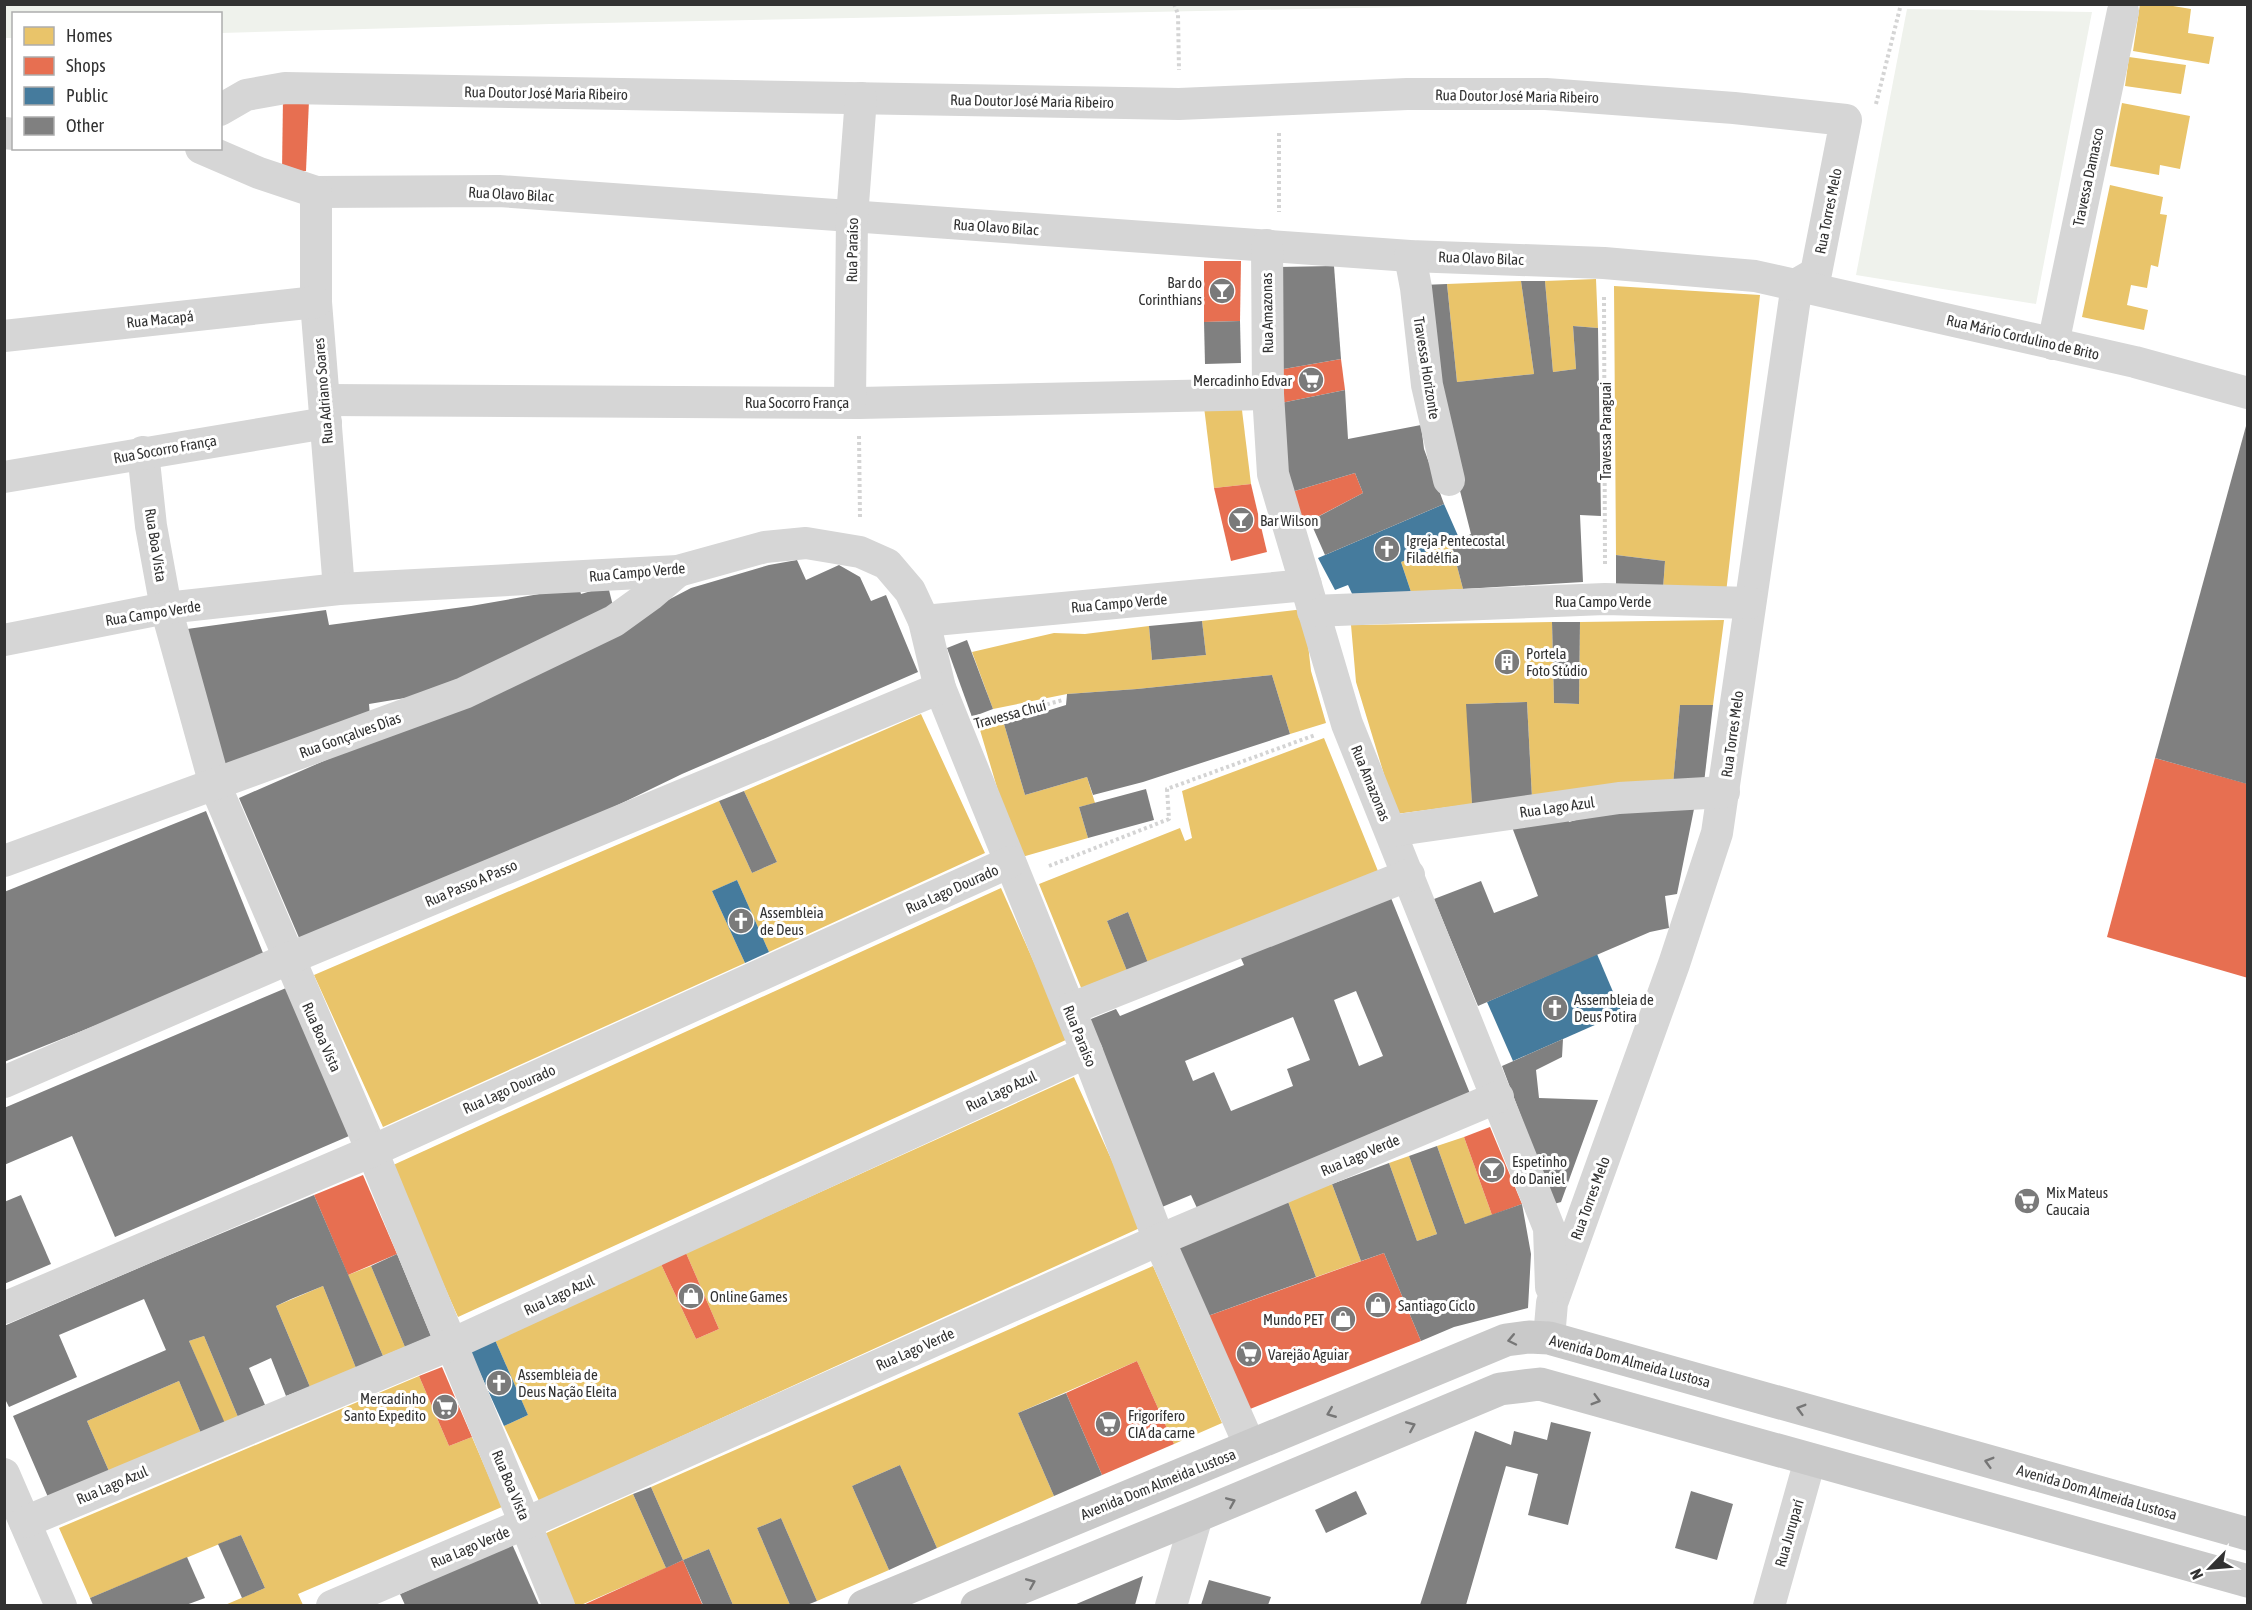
<svg xmlns="http://www.w3.org/2000/svg" width="2252" height="1610" font-family="'Asap Condensed',sans-serif">
<rect width="100%" height="100%" fill="#fff"/>
<!-- green -->
<g fill="#eff2ec">
<polygon points="4,5 5,4 1503,5 550,24 221,33 220,14 14,14 13,38 5,38"/>
<polygon points="1907,9 2092,12 2036,304 1856,275"/>
</g>
<!-- homes -->
<g fill="#e9c46a">
<polygon points="2140,4 2161,4 2191,9 2188,33 2214,37 2209,64 2133,51"/>
<polygon points="2129,57 2186,65 2181,94 2125,86"/>
<polygon points="2122,103 2190,116 2180,169 2160,165 2159,175 2110,166"/>
<polygon points="2110,185 2163,197 2160,214 2167,215 2158,267 2151,265 2147,288 2131,285 2127,305 2148,310 2144,330 2082,317"/>
<polygon points="1596,279 1598,328 1573,326 1576,369 1553,372 1545,281"/>
<polygon points="1521,281 1534,374 1457,382 1447,284"/>
<polygon points="1614,286 1760,295 1726,593 1663,589 1665,561 1616,555"/>
<polygon points="1241,402 1251,484 1214,488 1204,407"/>
<polygon points="1451,543 1463,589 1411,592 1401,562"/>
<polygon points="1304,609 1311,671 1326,723 1290,734 1272,675 1137,689 1067,694 993,709 972,652 1054,633 1085,634 1149,626 1152,660 1206,655 1202,621"/>
<polygon points="1724,620 1713,705 1680,705 1673,785 1532,798 1527,702 1467,704 1472,804 1396,814 1356,682 1351,625 1552,622 1554,703 1579,704 1580,622"/>
<polygon points="921,714 985,853 769,952 737,880 726,885 712,891 745,963 383,1127 314,975 719,801 752,873 777,862 744,791"/>
<polygon points="1004,724 1025,795 1087,777 1095,803 1079,807 1088,838 1022,857 1009,828 980,730"/>
<polygon points="1324,738 1380,876 1150,968 1128,912 1107,921 1129,976 1084,995 1039,884 1180,828 1185,841 1192,838 1182,791"/>
<polygon points="1001,888 1068,1039 458,1317 391,1166"/>
<polygon points="1074,1077 1142,1227 539,1501 504,1426 528,1415 495,1340 661,1264 696,1339 719,1329 686,1253"/>
<polygon points="1464,1137 1492,1215 1465,1224 1437,1146"/>
<polygon points="1409,1156 1437,1234 1417,1241 1389,1163"/>
<polygon points="1332,1184 1361,1261 1316,1277 1287,1199"/>
<polygon points="371,1266 405,1347 383,1356 348,1275"/>
<polygon points="1153,1266 1222,1423 1174,1444 1137,1361 1018,1413 1054,1496 937,1548 900,1465 852,1486 889,1570 817,1601 781,1518 757,1528 790,1605 733,1605 709,1549 683,1560 651,1487"/>
<polygon points="323,1286 356,1368 310,1387 276,1306"/>
<polygon points="204,1336 238,1417 224,1423 189,1341"/>
<polygon points="419,1376 449,1446 472,1437 502,1507 298,1594 303,1605 225,1605 265,1588 241,1535 90,1598 59,1528"/>
<polygon points="179,1381 203,1438 112,1478 87,1421"/>
<polygon points="633,1494 666,1568 581,1605 575,1605 544,1534"/>
</g>
<!-- shops -->
<g fill="#e76f51">
<polygon points="283,98 309,100 306,171 282,171"/>
<polygon points="1204,261 1241,261 1240,321 1204,322"/>
<polygon points="1341,359 1345,390 1281,403 1278,370"/>
<polygon points="1355,473 1363,493 1300,526 1288,493"/>
<polygon points="1251,484 1267,552 1231,561 1214,488"/>
<polygon points="2155,758 2248,784 2248,978 2107,937"/>
<polygon points="1490,1127 1522,1204 1492,1215 1464,1137"/>
<polygon points="363,1175 397,1254 348,1275 314,1195"/>
<polygon points="686,1253 719,1329 696,1339 661,1264"/>
<polygon points="1384,1253 1421,1341 1240,1413 1205,1317"/>
<polygon points="1137,1361 1174,1444 1102,1475 1066,1393"/>
<polygon points="442,1367 472,1437 449,1446 419,1376"/>
<polygon points="683,1560 703,1606 581,1606 623,1587"/>
</g>
<!-- public -->
<g fill="#457b9d">
<polygon points="1444,504 1459,538 1401,562 1411,592 1354,598 1348,585 1335,590 1318,558"/>
<polygon points="737,880 769,952 745,963 712,891"/>
<polygon points="1597,954 1622,1013 1513,1061 1487,1002"/>
<polygon points="495,1340 528,1415 504,1426 470,1351"/>
</g>
<!-- building -->
<g fill="#808080" fill-rule="evenodd">
<polygon points="1334,266 1341,359 1278,370 1278,267"/>
<polygon points="1521,281 1545,281 1553,372 1576,369 1573,326 1598,328 1601,516 1580,515 1583,582 1463,589 1451,543 1471,534 1457,479 1422,285 1447,284 1457,382 1534,374"/>
<polygon points="1240,321 1241,363 1205,364 1204,322"/>
<polygon points="1345,390 1348,439 1421,425 1424,449 1444,504 1325,555 1310,521 1363,493 1355,473 1288,493 1281,403"/>
<polygon points="2246,426 2247,426 2247,784 2155,758"/>
<polygon points="1616,555 1665,561 1663,589 1616,586"/>
<polygon points="797,560 806,580 839,565 860,577 871,601 886,595 918,672 682,774 589,819 303,947 239,798 548,663 691,588 769,565"/>
<polygon points="608,586 614,610 441,692 369,704 370,716 223,767 187,629 326,610 329,625 471,606 579,587 581,594"/>
<polygon points="1202,621 1206,655 1152,660 1149,626"/>
<polygon points="1552,622 1580,622 1579,704 1554,703"/>
<polygon points="967,640 993,709 972,717 947,648"/>
<polygon points="1272,675 1290,734 1143,782 1093,795 1087,777 1025,795 1004,724 1066,705 1067,694 1137,689"/>
<polygon points="1527,702 1532,798 1472,804 1466,704"/>
<polygon points="1680,705 1713,705 1704,783 1673,785"/>
<polygon points="1146,789 1154,820 1088,838 1079,807"/>
<polygon points="744,791 777,862 752,873 719,801"/>
<polygon points="1694,809 1677,894 1665,896 1669,928 1650,932 1478,1006 1434,899 1481,881 1494,913 1538,896 1512,827 1566,813 1569,822 1597,814"/>
<polygon points="206,811 265,958 4,1062 4,892"/>
<path d="M 1391,898 L 1471,1096 L 1197,1208 L 1191,1195 L 1162,1207 L 1086,1021 L 1116,1009 L 1120,1016 L 1244,965 L 1240,956 ZM 1356,991 L 1383,1056 L 1359,1066 L 1334,1000 ZM 1293,1017 L 1310,1060 L 1287,1069 L 1293,1086 L 1231,1111 L 1214,1072 L 1193,1081 L 1185,1061 Z"/>
<polygon points="1128,912 1150,968 1129,976 1107,921"/>
<polygon points="286,988 349,1136 115,1237 72,1136 4,1165 4,1108"/>
<polygon points="1563,1039 1562,1057 1536,1070 1539,1098 1598,1100 1561,1202 1554,1204 1502,1066"/>
<polygon points="1437,1146 1465,1224 1522,1204 1531,1254 1528,1308 1454,1327 1421,1341 1384,1253 1361,1261 1332,1184 1389,1163 1417,1241 1437,1234 1409,1156"/>
<polygon points="21,1195 51,1264 4,1284 4,1202"/>
<polygon points="314,1195 383,1356 356,1368 323,1286 291,1299 276,1306 310,1387 286,1396 271,1358 249,1368 265,1405 238,1417 204,1336 189,1341 227,1428 203,1438 179,1381 149,1394 87,1421 112,1478 51,1504 13,1416 166,1350 144,1299 59,1335 77,1377 9,1407 4,1397 4,1326 155,1261"/>
<polygon points="1287,1199 1316,1277 1205,1317 1176,1239"/>
<polygon points="397,1254 431,1336 405,1347 371,1266"/>
<polygon points="1066,1393 1102,1475 1054,1496 1018,1413"/>
<polygon points="1551,1422 1591,1432 1568,1525 1528,1515 1538,1474 1506,1466 1466,1605 1420,1605 1475,1431 1511,1445 1514,1431 1547,1440"/>
<polygon points="900,1465 937,1548 889,1570 852,1486"/>
<polygon points="651,1487 683,1560 709,1549 733,1605 703,1605 683,1560 666,1568 633,1494"/>
<polygon points="1356,1491 1367,1514 1326,1533 1315,1510"/>
<polygon points="1691,1491 1733,1504 1717,1560 1675,1548"/>
<polygon points="781,1518 817,1601 807,1605 790,1605 757,1528"/>
<polygon points="241,1535 265,1588 242,1598 218,1544"/>
<polygon points="512,1544 539,1605 405,1605 400,1594"/>
<polygon points="187,1557 205,1598 186,1605 93,1605 90,1598"/>
<polygon points="1143,1576 1135,1605 1074,1605 1100,1594"/>
<polygon points="1209,1580 1271,1597 1268,1605 1201,1605"/>
</g>
<g fill="none" stroke-linecap="round" stroke-linejoin="round">
<!-- path -->
<g stroke="#d4d4d4" stroke-width="4" stroke-dasharray="3 3" stroke-linecap="butt">
<polyline points="1174,4 1178,14 1179,70"/>
<polyline points="1876,104 1901,4"/>
<polyline points="1279,133 1279,212"/>
<polyline points="1604,297 1605,565"/>
<polyline points="859,436 860,518"/>
<polyline points="989,720 1063,700"/>
<polyline points="1049,866 1169,819 1167,789 1315,735"/>
</g>
<!-- minor -->
<g stroke="#d6d6d6" stroke-width="32">
<polyline points="220,110 246,95 285,88 1179,104 1407,94 1546,94 1734,108 1846,120 1816,273 1797,284 1717,833 1674,964 1552,1303 1549,1338"/>
<polyline points="4,133 14,134"/>
<polyline points="201,148 259,173 316,192 499,191 1410,256 1604,263 1755,276 2135,362 2248,393"/>
<polyline points="316,192 316,302 339,589"/>
<polyline points="1267,245 1268,394 1273,474 1347,724 1549,1228 1551,1287"/>
<polyline points="1410,256 1416,288 1427,385 1449,480"/>
<polyline points="4,336 316,302"/>
<polyline points="2053,344 2123,11"/>
<polyline points="325,400 859,403 1268,394"/>
<polyline points="850,402 852,217 861,98"/>
<polyline points="143,452 151,526 166,608 215,785 372,1151 559,1606"/>
<polyline points="4,477 326,423"/>
<polyline points="1313,611 1605,599 1750,603"/>
<polyline points="924,621 940,688 1087,1052 1159,1240 1250,1446"/>
<polyline points="4,640 166,608 339,589 678,571 765,547 806,543 860,552 887,564 910,591 924,621 1306,585"/>
<polyline points="1391,831 1619,798 1724,792"/>
<polyline points="4,861 464,693 614,621 650,595 678,571"/>
<polyline points="1070,1009 1409,875"/>
<polyline points="4,1082 288,959 940,688"/>
<polyline points="4,1308 372,1151 1010,862"/>
<polyline points="4,1474 61,1606"/>
<polyline points="25,1522 452,1344 1087,1052"/>
<polyline points="332,1606 526,1523 1159,1240 1498,1097"/>
<polyline points="1171,1606 1197,1516"/>
<polyline points="1769,1606 1810,1460"/>
</g>
<!-- primary -->
<g stroke="#c9c9c9" stroke-width="33">
<polyline points="864,1606 1506,1340 1529,1337 1549,1338 2248,1534"/>
<polyline points="977,1606 1197,1516 1500,1389 1540,1384 2248,1581"/>
</g>
</g>
<!-- one-way arrows -->
<defs><path id="oneway-chevron" d="M-2-3.5L2.5 0L-2 3.5" fill="none" stroke-width="1.6" stroke-linecap="round" stroke-linejoin="round" transform="scale(1.5)"/></defs>
<g stroke="#767676">
<use href="#oneway-chevron" transform="translate(1512 1340) rotate(168)"/>
<use href="#oneway-chevron" transform="translate(1596 1400) rotate(16)"/>
<use href="#oneway-chevron" transform="translate(1801 1409) rotate(-164)"/>
<use href="#oneway-chevron" transform="translate(1331 1413) rotate(158)"/>
<use href="#oneway-chevron" transform="translate(1411 1426) rotate(-23)"/>
<use href="#oneway-chevron" transform="translate(1989 1462) rotate(-164)"/>
<use href="#oneway-chevron" transform="translate(1231 1502) rotate(-23)"/>
<use href="#oneway-chevron" transform="translate(1031 1583) rotate(-23)"/>
</g>
<!-- icons -->
<defs>
<g id="bar-disc" transform="scale(1.35)"><circle r="9.5" fill="#7a7a7a" stroke="#fff"/><path d="M-6-5H6L.8 .8V4.5H3.5V6h-7V4.5H-.8V.8Z" fill="#fff"/></g>
<g id="supermarket-disc" transform="scale(1.35)"><circle r="9.5" fill="#7a7a7a" stroke="#fff"/><path d="M-6-5.5h2.5l.6 2H6L4.5 2H-2.5L-4.4-4H-6ZM-1.5 3.2a1.3 1.3 0 1 0 .1 0ZM3 3.2a1.3 1.3 0 1 0 .1 0Z" fill="#fff"/></g>
<g id="church-disc" transform="scale(1.35)"><circle r="9.5" fill="#7a7a7a" stroke="#fff"/><path d="M-1.2-6h2.4v3.5h3.3v2.4h-3.3V6h-2.4V-.1h-3.3v-2.4h3.3Z" fill="#fff"/></g>
<g id="building-disc" transform="scale(1.35)"><circle r="9.5" fill="#7a7a7a" stroke="#fff"/><path d="M-4-6H4V6H1V3H-1V6H-4ZM-2.5-4.3h1.7v1.8h-1.7ZM.8-4.3h1.7v1.8H.8ZM-2.5-1h1.7V.8h-1.7ZM.8-1h1.7V.8H.8Z" fill="#fff"/></g>
<g id="shop-disc" transform="scale(1.35)"><circle r="9.5" fill="#7a7a7a" stroke="#fff"/><path d="M-5-2.5h2.3a2.7 3.5 0 0 1 5.4 0H5L5.5 6h-11ZM-1.5-2.5h3a1.5 2.3 0 0 0-3 0Z" fill="#fff"/></g>
</defs>
<g fill-rule="evenodd">
<use href="#bar-disc" x="1222" y="291"/>
<use href="#supermarket-disc" x="1311" y="380"/>
<use href="#bar-disc" x="1241" y="520"/>
<use href="#church-disc" x="1387" y="549"/>
<use href="#building-disc" x="1507" y="662"/>
<use href="#church-disc" x="741" y="921"/>
<use href="#church-disc" x="1555" y="1008"/>
<use href="#bar-disc" x="1492" y="1170"/>
<use href="#supermarket-disc" x="2027" y="1201"/>
<use href="#shop-disc" x="691" y="1296"/>
<use href="#shop-disc" x="1378" y="1305"/>
<use href="#shop-disc" x="1343" y="1319"/>
<use href="#supermarket-disc" x="1249" y="1354"/>
<use href="#church-disc" x="499" y="1383"/>
<use href="#supermarket-disc" x="445" y="1407"/>
<use href="#supermarket-disc" x="1108" y="1424"/>
</g>
<g text-anchor="middle" dominant-baseline="central" stroke-width="6" stroke-linejoin="round" paint-order="stroke">
<!-- street labels -->
<g font-size="15" fill="#323232" stroke="#fff">
<text transform="translate(546 93) rotate(1)">Rua Doutor José Maria Ribeiro</text>
<text transform="translate(1517 96) rotate(1)">Rua Doutor José Maria Ribeiro</text>
<text transform="translate(1032 101) rotate(1)">Rua Doutor José Maria Ribeiro</text>
<text transform="translate(2088 177) rotate(-78)">Travessa Damasco</text>
<text transform="translate(511 194) rotate(3)">Rua Olavo Bilac</text>
<text transform="translate(1828 211) rotate(-79)">Rua Torres Melo</text>
<text transform="translate(996 227) rotate(4)">Rua Olavo Bilac</text>
<text transform="translate(852 250) rotate(-89)">Rua Paraíso</text>
<text transform="translate(1481 258) rotate(2)">Rua Olavo Bilac</text>
<text transform="translate(1267 313) rotate(-91)">Rua Amazonas</text>
<text transform="translate(160 319) rotate(-6)">Rua Macapá</text>
<text transform="translate(2023 337) rotate(13)">Rua Mário Cordulino de Brito</text>
<text transform="translate(1427 368) rotate(81)">Travessa Horizonte</text>
<text transform="translate(323 391) rotate(-95)">Rua Adriano Soares</text>
<text x="797" y="402">Rua Socorro França</text>
<text transform="translate(1605 431) rotate(-90)">Travessa Paraguai</text>
<text transform="translate(165 449) rotate(-10)">Rua Socorro França</text>
<text transform="translate(156 545) rotate(81)">Rua Boa Vista</text>
<text transform="translate(637 572) rotate(-5)">Rua Campo Verde</text>
<text x="1603" y="601">Rua Campo Verde</text>
<text transform="translate(1119 603) rotate(-5)">Rua Campo Verde</text>
<text transform="translate(153 613) rotate(-9)">Rua Campo Verde</text>
<text transform="translate(1010 714) rotate(-15)">Travessa Chuí</text>
<text transform="translate(1732 734) rotate(-82)">Rua Torres Melo</text>
<text transform="translate(350 735) rotate(-20)">Rua Gonçalves Días</text>
<text transform="translate(1371 783) rotate(68)">Rua Amazonas</text>
<text transform="translate(1557 807) rotate(-8)">Rua Lago Azul</text>
<text transform="translate(471 883) rotate(-23)">Rua Passo A Passo</text>
<text transform="translate(952 889) rotate(-24)">Rua Lago Dourado</text>
<text transform="translate(1080 1036) rotate(68)">Rua Paraíso</text>
<text transform="translate(322 1037) rotate(66)">Rua Boa Vista</text>
<text transform="translate(509 1089) rotate(-24)">Rua Lago Dourado</text>
<text transform="translate(1001 1091) rotate(-25)">Rua Lago Azul</text>
<text transform="translate(1360 1155) rotate(-23)">Rua Lago Verde</text>
<text transform="translate(1590 1198) rotate(-70)">Rua Torres Melo</text>
<text transform="translate(559 1295) rotate(-25)">Rua Lago Azul</text>
<text transform="translate(915 1349) rotate(-24)">Rua Lago Verde</text>
<text transform="translate(1630 1361) rotate(15)">Avenida Dom Almeida Lustosa</text>
<text transform="translate(1158 1484) rotate(-22)">Avenida Dom Almeida Lustosa</text>
<text transform="translate(112 1485) rotate(-23)">Rua Lago Azul</text>
<text transform="translate(511 1485) rotate(67)">Rua Boa Vista</text>
<text transform="translate(2097 1492) rotate(16)">Avenida Dom Almeida Lustosa</text>
<text transform="translate(1789 1533) rotate(-74)">Rua Juruparí</text>
<text transform="translate(470 1547) rotate(-23)">Rua Lago Verde</text>
</g>
<!-- poi labels -->
<g font-size="15" fill="#323232" stroke="#fff" text-anchor="start">
<text x="1202" y="282" text-anchor="end">Bar do<tspan x="1202" dy="17">Corinthians</tspan></text>
<text x="1292" y="380" text-anchor="end">Mercadinho Edvar</text>
<text x="1260" y="520">Bar Wilson</text>
<text x="1406" y="540">Igreja Pentecostal<tspan x="1406" dy="17">Filadélfia</tspan></text>
<text x="1526" y="653">Portela<tspan x="1526" dy="17">Foto Stúdio</tspan></text>
<text x="760" y="912">Assembleia<tspan x="760" dy="17">de Deus</tspan></text>
<text x="1574" y="999">Assembleia de<tspan x="1574" dy="17">Deus Potira</tspan></text>
<text x="1512" y="1161">Espetinho<tspan x="1512" dy="17">do Daniel</tspan></text>
<text x="2046" y="1192">Mix Mateus<tspan x="2046" dy="17">Caucaia</tspan></text>
<text x="710" y="1296">Online Games</text>
<text x="1398" y="1305">Santiago Ciclo</text>
<text x="1324" y="1319" text-anchor="end">Mundo PET</text>
<text x="1268" y="1354">Varejão Aguiar</text>
<text x="518" y="1374">Assembleia de<tspan x="518" dy="17">Deus Nação Eleita</tspan></text>
<text x="426" y="1398" text-anchor="end">Mercadinho<tspan x="426" dy="17">Santo Expedito</tspan></text>
<text x="1128" y="1415">Frigorífero<tspan x="1128" dy="17">CIA da carne</tspan></text>
</g>
</g>
<!-- border -->
<rect width="2252" height="1610" fill="none" stroke="#323232" stroke-width="12"/>
<!-- legend -->
<rect x="12" y="12" width="210" height="138" fill="#ffffff" stroke="#adadad" stroke-width="1.5"/>
<rect x="24" y="27" width="30" height="18" fill="#e9c46a" stroke="#adadad" stroke-width="1.5"/>
<text x="66" y="42" font-size="18" fill="#323232">Homes</text>
<rect x="24" y="57" width="30" height="18" fill="#e76f51" stroke="#adadad" stroke-width="1.5"/>
<text x="66" y="72" font-size="18" fill="#323232">Shops</text>
<rect x="24" y="87" width="30" height="18" fill="#457b9d" stroke="#adadad" stroke-width="1.5"/>
<text x="66" y="102" font-size="18" fill="#323232">Public</text>
<rect x="24" y="117" width="30" height="18" fill="#808080" stroke="#adadad" stroke-width="1.5"/>
<text x="66" y="132" font-size="18" fill="#323232">Other</text>
<!-- north arrow -->
<g transform="translate(2210 1568) rotate(245)" stroke="#ffffff" stroke-width="4.5" paint-order="stroke">
<path d="M0-4.5L10 22L0 15L-10 22Z" fill="#323232"/>
<text y="-9" font-size="16" font-weight="bold" text-anchor="middle" fill="#323232">N</text>
</g>
</svg>
